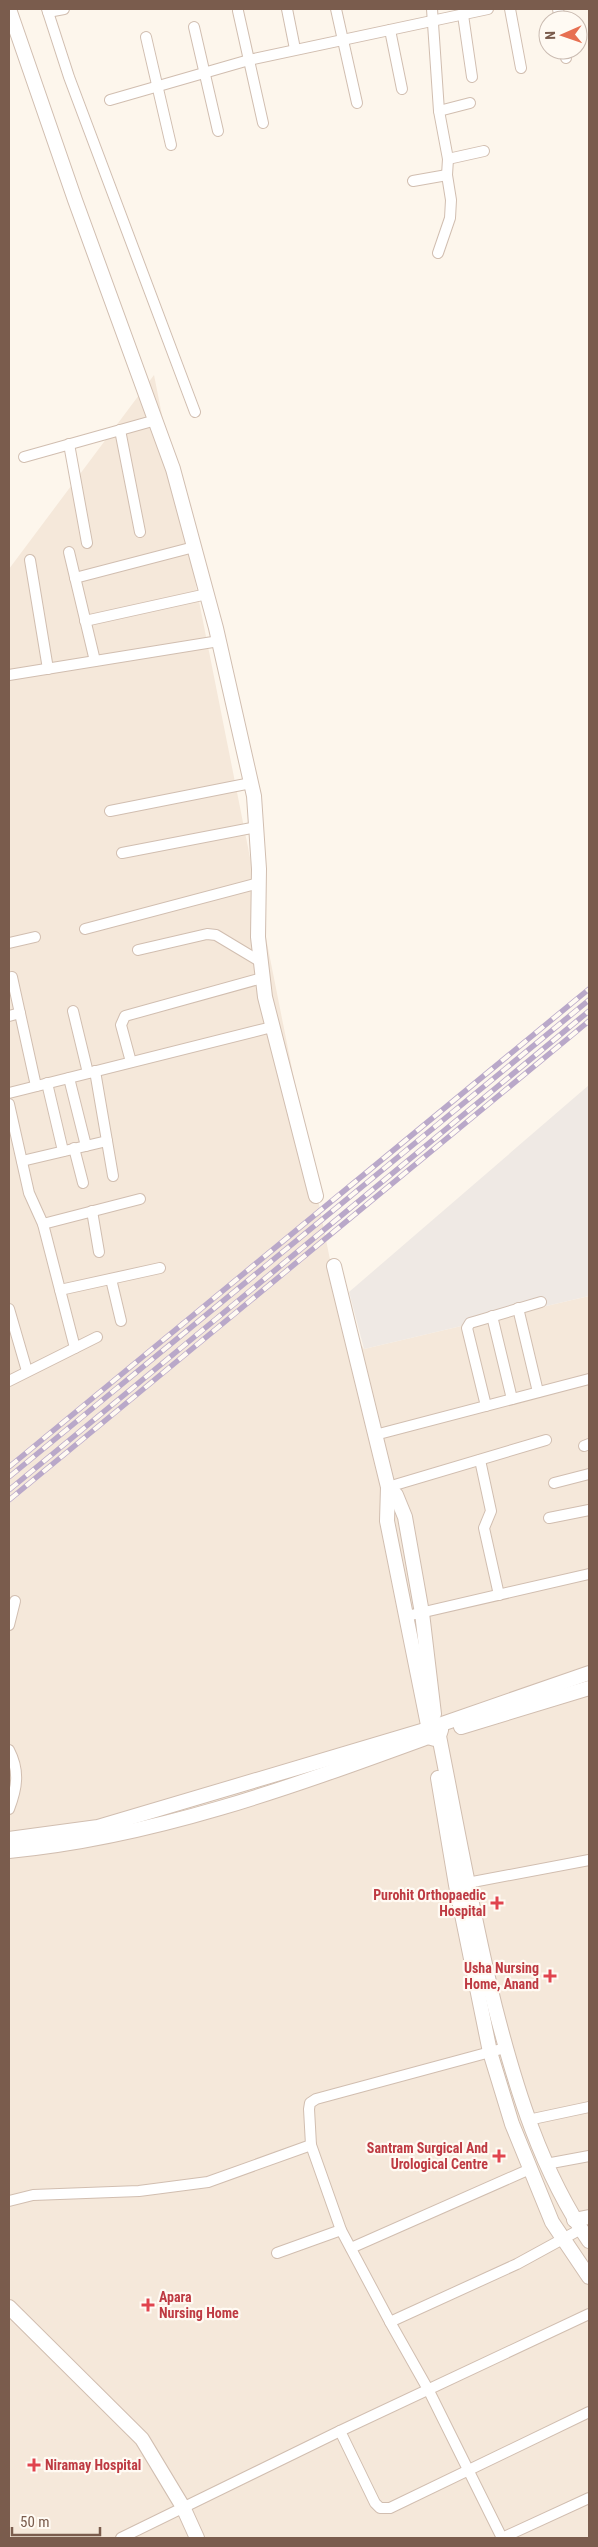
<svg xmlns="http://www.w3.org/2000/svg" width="598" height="2547" font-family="'Roboto Condensed',sans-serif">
<rect width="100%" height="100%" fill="#fdf6ec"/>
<!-- residential -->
<polygon fill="#f5e8da" points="154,375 340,1310 364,1349 589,1296 589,2538 9,2538 9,569"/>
<!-- industrial -->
<polygon fill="#efe9e4" points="589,1085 589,1296 364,1349 349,1292"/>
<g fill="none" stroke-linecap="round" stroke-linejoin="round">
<!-- minor casing -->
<g stroke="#d1beb0" stroke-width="12">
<g id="minor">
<polyline points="47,9 69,77 195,412"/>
<polyline points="287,9 295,49"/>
<polyline points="336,9 357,103"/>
<polyline points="432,9 439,111 448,159 447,175 451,200 450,218 438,253"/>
<polyline points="510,9 521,68"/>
<polyline points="558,9 560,20"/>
<polyline points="238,11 263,123"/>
<polyline points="48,12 64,9"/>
<polyline points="463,15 472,77"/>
<polyline points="194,27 218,131"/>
<polyline points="390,30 402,89"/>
<polyline points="146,37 171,145"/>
<polyline points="565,50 566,58"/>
<polyline points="110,100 249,60 488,9"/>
<polyline points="439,111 470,103"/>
<polyline points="448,159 484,151"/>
<polyline points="413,181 447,175"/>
<polyline points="120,430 140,532"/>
<polyline points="69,444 87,543"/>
<polyline points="24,457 156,420"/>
<polyline points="69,552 95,661"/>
<polyline points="30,560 48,669"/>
<polyline points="75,578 194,547"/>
<polyline points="85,621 207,594"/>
<polyline points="9,675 219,641"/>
<polyline points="110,811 251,783"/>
<polyline points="122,853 257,827"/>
<polyline points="85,929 259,883"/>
<polyline points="9,943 35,937"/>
<polyline points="138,950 207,934 216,935 261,962"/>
<polyline points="12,977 36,1086"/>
<polyline points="73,1011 88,1073"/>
<polyline points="9,1016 20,1013"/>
<polyline points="131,1062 121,1025 125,1016 262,978"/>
<polyline points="95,1071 113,1176"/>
<polyline points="69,1078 86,1146"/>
<polyline points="47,1083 63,1151"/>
<polyline points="9,1093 272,1027"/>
<polyline points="9,1104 29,1193 43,1224 75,1348"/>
<polyline points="74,1148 83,1183"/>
<polyline points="22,1161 107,1141"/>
<polyline points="92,1211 99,1252"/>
<polyline points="43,1224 140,1199"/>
<polyline points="111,1279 121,1321"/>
<polyline points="60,1290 160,1268"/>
<polyline points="518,1308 538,1392"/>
<polyline points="9,1309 27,1371"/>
<polyline points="492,1316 512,1399"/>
<polyline points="9,1381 97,1337"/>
<polyline points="486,1406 467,1328 470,1323 477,1321 541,1302"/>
<polyline points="375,1435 589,1379"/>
<polyline points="584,1446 589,1444"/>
<polyline points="480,1460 491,1511 484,1528 499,1595"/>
<polyline points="554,1483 589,1474"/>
<polyline points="388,1487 546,1440"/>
<polyline points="549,1518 589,1510"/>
<polyline points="407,1616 589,1574"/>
<polyline points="9,1625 15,1601"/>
<path d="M 9,1750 C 20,1771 17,1788 9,1809"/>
<polyline points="462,1884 589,1860"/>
<polyline points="505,2048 316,2099 310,2103 309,2109 311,2145 341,2230 390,2322 429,2391 502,2538 589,2498"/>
<polyline points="528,2120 589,2107"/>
<polyline points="546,2164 589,2156"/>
<polyline points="9,2201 33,2195 139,2191 208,2182 311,2145"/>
<polyline points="351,2248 530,2169"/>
<polyline points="277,2253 341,2230"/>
<polyline points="390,2322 517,2264 581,2229"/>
<polyline points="340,2431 375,2503 380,2508 390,2508 589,2412"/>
<polyline points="121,2538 340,2431 589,2314"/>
</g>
</g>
<!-- tertiary casing -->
<g stroke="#d1beb0" stroke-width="16">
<g id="tertiary">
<polyline points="9,9 75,200 173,469 216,628 254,796 259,869 258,937 265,997 316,1196"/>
<polyline points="334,1266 388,1487 387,1521 428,1725"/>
<polyline points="388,1487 396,1495 405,1517 422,1613 434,1714"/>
<polyline points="439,1725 589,1673"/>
<polyline points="461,1727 589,1688"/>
<path d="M 439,1736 L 435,1739 L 428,1737 L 425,1733 L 428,1725 L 435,1723 L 441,1730 L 439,1736 C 457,1827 473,1918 495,2007 C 516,2089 541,2171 589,2241"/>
<polyline points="438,1778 456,1885 490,2052 512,2124 552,2222 589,2277"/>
<polyline points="9,1839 98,1827 425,1730"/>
<path d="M 9,1851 C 155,1837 291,1787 428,1737"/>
<polyline points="574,2220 589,2217"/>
<polyline points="9,2307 142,2439 183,2507 197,2538"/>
</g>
</g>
<!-- minor -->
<use href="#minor" stroke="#fff" stroke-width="10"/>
<!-- tertiary -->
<use href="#tertiary" stroke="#fff" stroke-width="14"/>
<!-- rail casing -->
<g stroke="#b9a8c9" stroke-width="5.5">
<g id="rail">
<polyline points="9,1467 589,989"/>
<polyline points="9,1477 589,1000"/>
<polyline points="9,1490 589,1011"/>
<polyline points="9,1500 589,1021"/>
</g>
</g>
<!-- rail -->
<use href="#rail" stroke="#fffaf3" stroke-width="4" stroke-dasharray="11" stroke-linecap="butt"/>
</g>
<!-- markers -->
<g fill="#e0444e" stroke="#fffaf3" stroke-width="2">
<path d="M494.5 1895.5h5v5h5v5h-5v5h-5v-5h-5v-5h5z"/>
<path d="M547.5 1968.5h5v5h5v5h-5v5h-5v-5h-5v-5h5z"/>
<path d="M496.5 2148.5h5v5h5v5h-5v5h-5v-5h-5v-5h5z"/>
<path d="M145.5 2297.5h5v5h5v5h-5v5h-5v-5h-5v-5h5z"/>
<path d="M31.5 2457.5h5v5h5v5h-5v5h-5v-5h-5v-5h5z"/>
</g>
<g text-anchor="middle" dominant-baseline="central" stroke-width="4.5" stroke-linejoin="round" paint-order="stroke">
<!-- health labels -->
<g font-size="14" font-weight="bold" fill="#be3a42" stroke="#fffaf3" text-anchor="end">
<text x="486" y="1895">Purohit Orthopaedic<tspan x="486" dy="16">Hospital</tspan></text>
<text x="539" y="1968">Usha Nursing<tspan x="539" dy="16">Home, Anand</tspan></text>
<text x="488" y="2148">Santram Surgical And<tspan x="488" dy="16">Urological Centre</tspan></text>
<text x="159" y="2297" text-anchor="start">Apara<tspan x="159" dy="16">Nursing Home</tspan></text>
<text x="45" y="2465" text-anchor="start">Niramay Hospital</text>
</g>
</g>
<!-- border -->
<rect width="598" height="2547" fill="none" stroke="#7a5c4d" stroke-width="20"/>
<!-- north arrow -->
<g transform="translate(563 35) rotate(268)"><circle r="24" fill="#fffaf3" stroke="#cabbb1"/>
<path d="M0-4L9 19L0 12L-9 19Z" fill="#e76f51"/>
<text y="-8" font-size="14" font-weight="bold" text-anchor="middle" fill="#7a5c4d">N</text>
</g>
<!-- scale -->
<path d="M12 2527v8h88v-8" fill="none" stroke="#7a5c4d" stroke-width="2.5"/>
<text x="20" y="2527" font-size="15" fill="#7a5c4d" stroke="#fffaf3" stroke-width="4" paint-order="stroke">50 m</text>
</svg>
